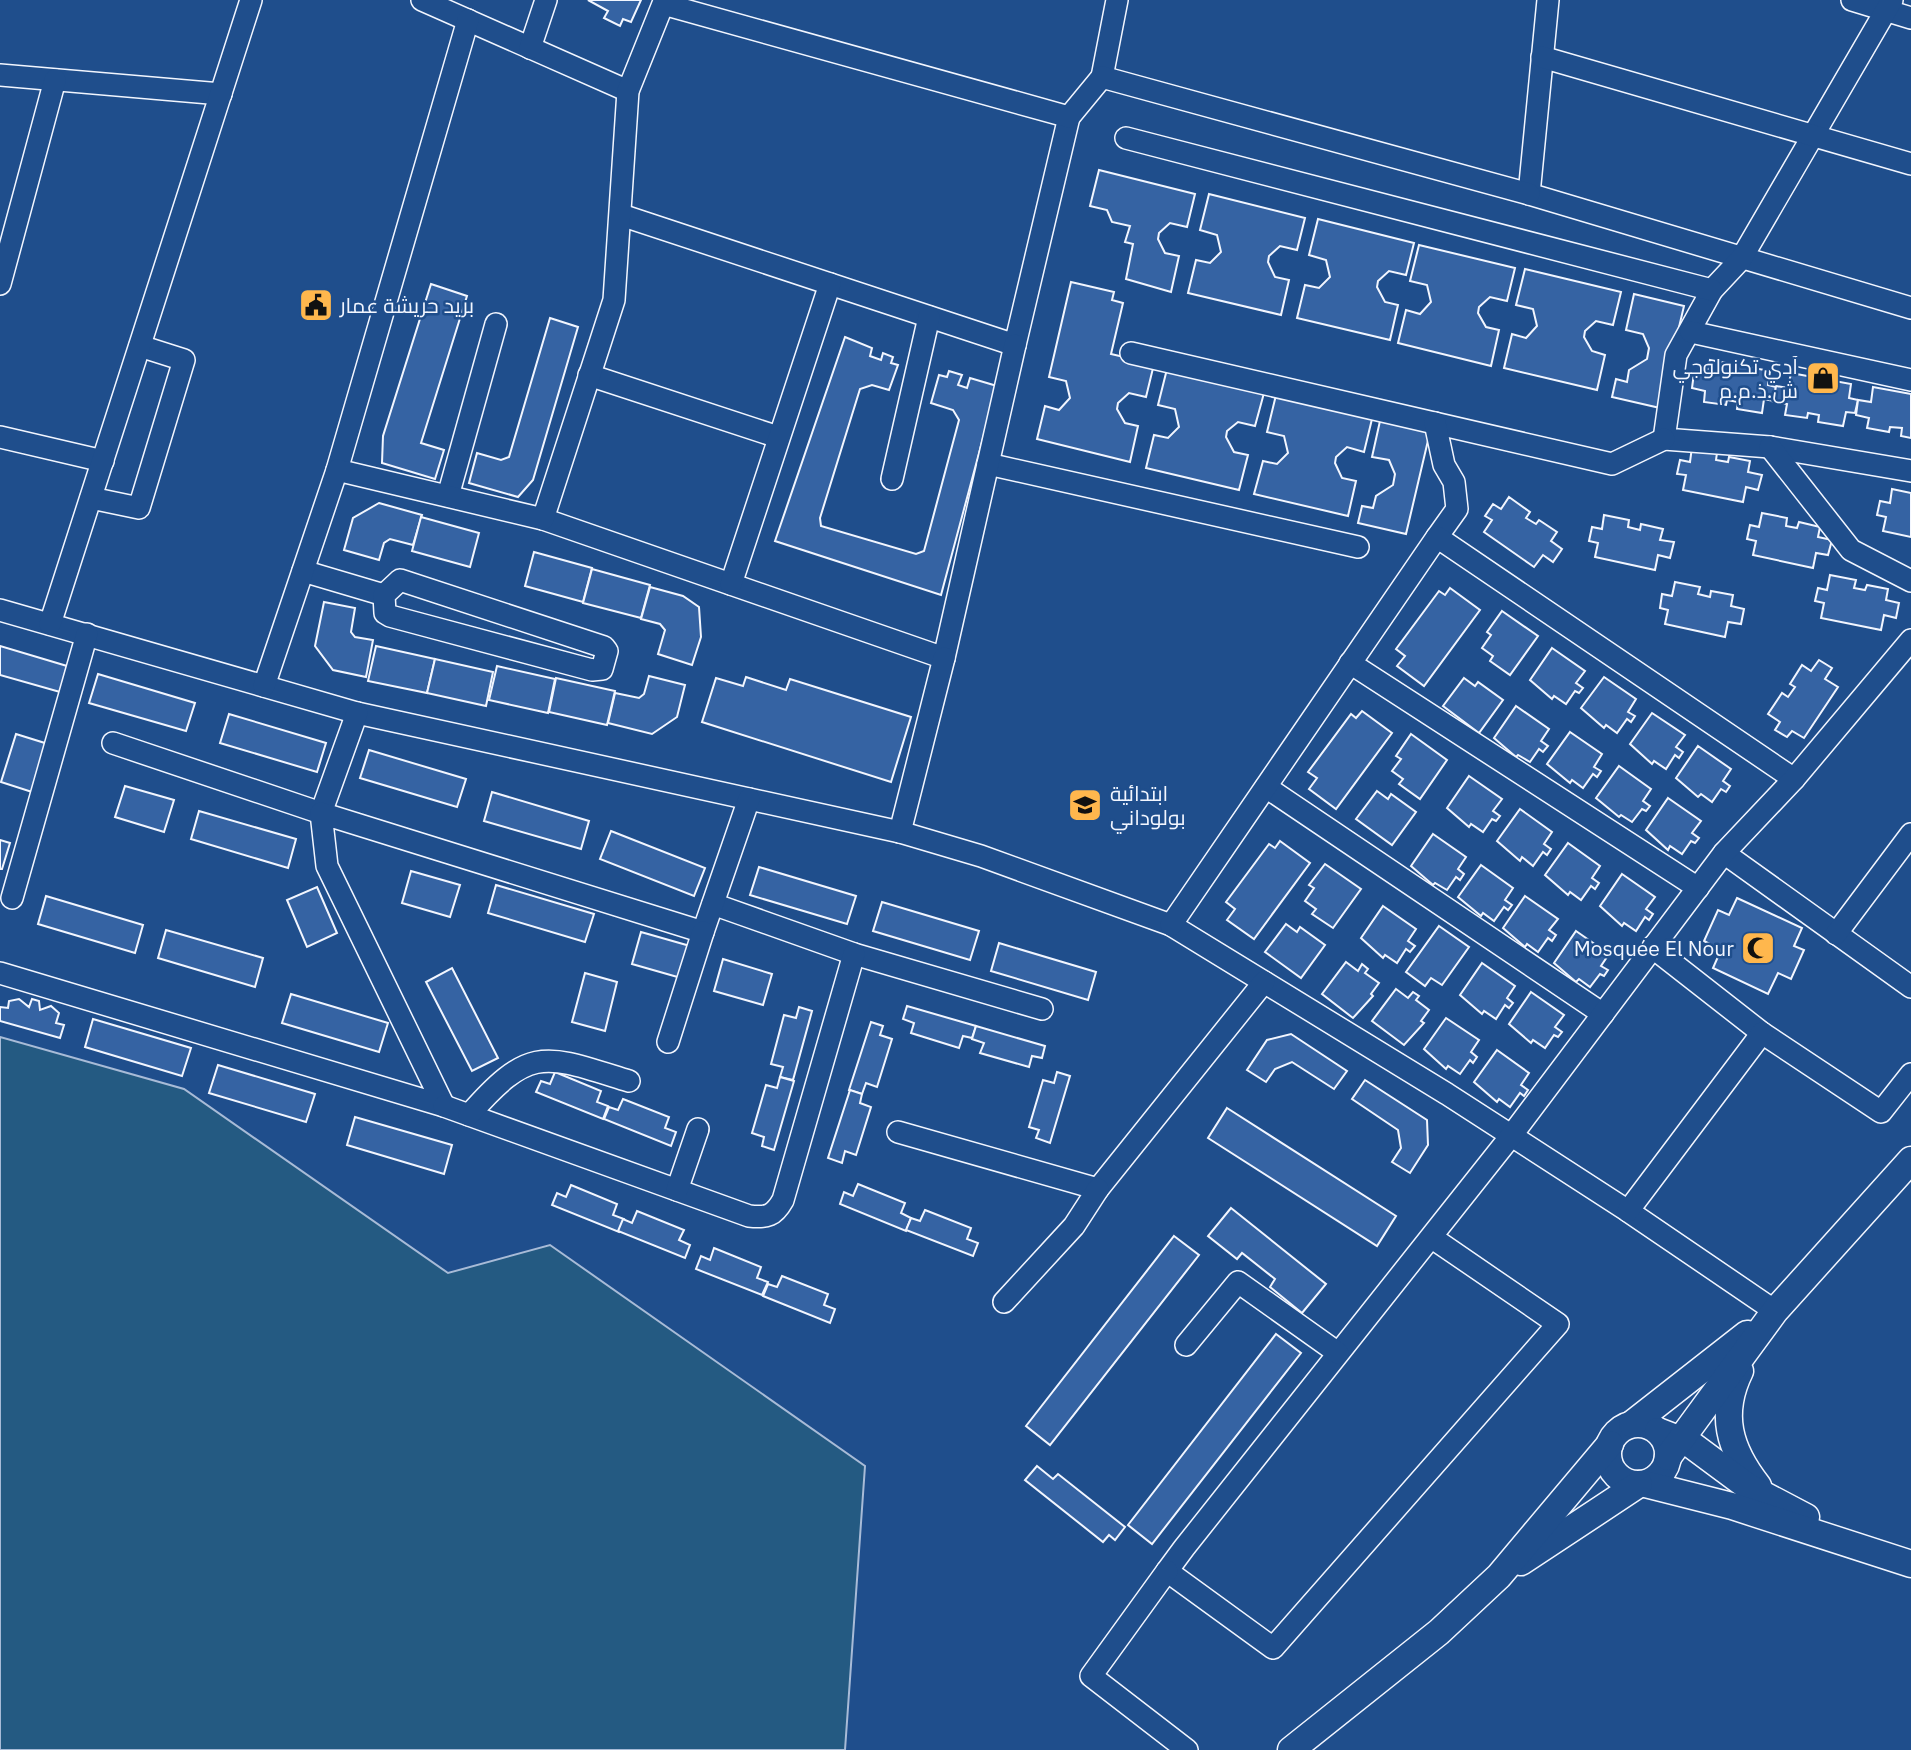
<svg xmlns="http://www.w3.org/2000/svg" width="1911" height="1750" font-family="'IBM Plex Sans',Cairo,sans-serif">
<rect width="100%" height="100%" fill="#1f4e8c"/>
<!-- green -->
<polygon fill="#245a82" stroke="#a8bbd7" stroke-width="2" points="0,1037 184,1089 448,1273 550,1245 865,1466 845,1750 0,1750"/>
<!-- building -->
<g fill="#3563a3" stroke="#f2f6ff" stroke-width="2">
<polygon points="588,0 641,0 631,22 623,19 620,26 604,18 608,11"/>
<polygon points="1099,170 1195,194 1187,227 1170,223 1159,233 1158,239 1165,253 1179,256 1171,292 1126,279 1133,244 1125,242 1130,226 1112,222 1107,210 1090,206"/>
<polygon points="1209,194 1305,218 1297,250 1280,246 1269,256 1268,262 1275,277 1289,280 1281,315 1188,293 1196,260 1210,263 1221,252 1217,235 1200,230"/>
<polygon points="1318,219 1414,243 1406,275 1389,271 1378,281 1377,287 1385,302 1398,305 1390,340 1297,318 1305,285 1319,288 1330,277 1326,260 1309,255"/>
<polygon points="1419,245 1515,268 1507,301 1490,297 1479,307 1478,313 1486,327 1499,330 1491,366 1398,343 1406,310 1420,314 1431,302 1427,285 1410,281"/>
<polygon points="1525,269 1621,292 1613,325 1596,321 1585,331 1584,337 1592,351 1605,355 1597,390 1504,368 1512,334 1526,338 1537,326 1533,309 1516,305"/>
<polygon points="1071,282 1114,292 1112,300 1123,303 1111,354 1154,364 1146,397 1129,393 1118,403 1117,409 1125,423 1138,426 1130,462 1037,439 1045,406 1059,410 1070,398 1066,381 1049,377"/>
<polygon points="431,284 467,296 421,443 444,450 435,479 382,463 383,436"/>
<polygon points="1634,294 1684,306 1660,408 1612,397 1616,379 1627,382 1629,370 1647,359 1649,348 1643,334 1626,330"/>
<polygon points="550,318 578,327 533,480 518,497 469,483 477,453 501,460 509,457"/>
<polygon points="845,337 872,348 870,356 881,360 883,353 893,357 891,363 898,365 889,390 872,385 860,389 820,518 821,526 916,554 924,551 959,420 953,410 931,403 939,375 947,377 949,371 962,375 958,385 967,388 970,378 997,386 941,595 775,541"/>
<polygon points="1710,360 1770,371 1768,385 1776,387 1774,401 1764,399 1762,413 1737,409 1738,402 1727,400 1726,405 1704,402 1705,391 1692,388 1694,373 1707,375"/>
<polygon points="1167,369 1264,393 1255,426 1238,422 1227,431 1226,437 1234,452 1248,455 1239,490 1146,468 1154,435 1168,438 1179,427 1175,409 1158,405"/>
<polygon points="1791,373 1851,384 1849,398 1858,400 1855,413 1846,412 1843,426 1818,422 1819,415 1808,413 1807,418 1785,415 1787,404 1773,402 1776,386 1788,388"/>
<polygon points="1873,387 1911,394 1911,438 1901,436 1902,428 1890,427 1889,432 1867,428 1869,418 1856,415 1858,400 1871,402"/>
<polygon points="1276,395 1372,419 1364,452 1347,447 1336,457 1335,463 1342,478 1356,481 1348,516 1254,494 1263,461 1277,464 1288,453 1284,436 1267,432"/>
<polygon points="1380,421 1430,432 1406,534 1358,523 1362,506 1373,508 1376,496 1393,485 1395,474 1389,460 1372,457"/>
<polygon points="1692,447 1717,453 1716,460 1728,462 1729,457 1750,461 1748,472 1762,475 1758,490 1746,487 1743,502 1683,490 1686,475 1677,474 1680,460 1690,462"/>
<polygon points="1892,489 1911,493 1911,537 1883,531 1886,517 1877,515 1880,501 1890,503"/>
<polygon points="1509,497 1530,512 1526,518 1536,524 1539,520 1557,532 1551,541 1562,549 1553,562 1543,555 1534,567 1484,532 1492,520 1485,516 1493,504 1501,509"/>
<polygon points="379,503 422,515 413,545 390,539 384,543 379,560 344,550 353,518"/>
<polygon points="1762,513 1787,518 1786,526 1797,528 1799,522 1820,527 1818,537 1832,540 1828,555 1816,553 1813,568 1753,555 1756,541 1747,539 1750,525 1759,527"/>
<polygon points="1604,515 1629,520 1628,527 1640,530 1641,524 1663,529 1660,540 1674,542 1670,558 1658,555 1655,570 1595,557 1598,543 1589,541 1592,527 1602,529"/>
<polygon points="421,517 479,533 470,567 412,551"/>
<polygon points="534,552 592,568 583,602 525,586"/>
<polygon points="592,569 650,585 641,618 583,603"/>
<polygon points="1830,575 1856,580 1854,588 1865,590 1867,585 1888,589 1886,600 1899,603 1896,618 1884,615 1881,630 1821,618 1824,603 1815,601 1818,588 1827,590"/>
<polygon points="1675,582 1700,587 1698,594 1710,597 1711,591 1733,595 1731,606 1744,609 1741,624 1728,622 1725,637 1665,624 1668,610 1660,608 1662,594 1672,596"/>
<polygon points="650,587 683,596 699,607 701,637 692,665 658,654 665,630 660,624 641,619"/>
<polygon points="1450,588 1480,610 1424,686 1397,666 1405,656 1396,649 1439,591 1445,595"/>
<polygon points="324,602 355,608 351,632 355,637 373,640 366,677 333,670 315,646"/>
<polygon points="1502,611 1538,636 1510,675 1490,661 1493,656 1482,648 1491,635 1487,632"/>
<polygon points="0,646 67,666 60,692 0,675"/>
<polygon points="376,646 435,659 427,693 368,681"/>
<polygon points="1552,648 1585,671 1576,683 1583,688 1579,693 1575,691 1566,704 1554,696 1552,699 1530,680"/>
<polygon points="435,659 493,672 486,706 427,693"/>
<polygon points="1819,660 1832,668 1825,679 1838,687 1804,738 1792,731 1787,737 1775,730 1780,722 1768,714 1782,693 1788,697 1795,687 1790,684 1802,665 1811,671"/>
<polygon points="497,666 555,679 548,713 489,700"/>
<polygon points="98,674 195,703 186,731 89,703"/>
<polygon points="649,676 685,685 677,717 652,734 608,723 615,693 639,698 644,694"/>
<polygon points="746,677 786,690 790,679 911,717 891,782 702,722 716,678 743,686"/>
<polygon points="1604,677 1636,699 1628,712 1635,716 1631,722 1627,719 1617,733 1606,725 1604,728 1581,708"/>
<polygon points="556,678 615,691 607,725 549,712"/>
<polygon points="1464,678 1475,686 1478,682 1503,700 1479,733 1443,706"/>
<polygon points="1516,706 1549,729 1541,741 1548,746 1543,752 1539,749 1530,762 1518,755 1516,757 1494,738"/>
<polygon points="1362,711 1392,733 1336,809 1309,789 1317,778 1308,772 1351,714 1356,718"/>
<polygon points="1652,713 1685,735 1676,747 1683,752 1679,758 1675,755 1666,769 1654,761 1652,764 1630,744"/>
<polygon points="229,714 326,743 317,772 220,743"/>
<polygon points="1570,732 1602,754 1594,767 1601,771 1597,777 1593,774 1583,788 1572,780 1570,783 1547,764"/>
<polygon points="16,734 48,744 32,792 1,782"/>
<polygon points="1411,734 1447,760 1420,799 1399,784 1403,779 1392,771 1401,759 1396,756"/>
<polygon points="1698,746 1731,769 1723,781 1730,786 1726,792 1721,789 1712,802 1701,794 1698,797 1676,778"/>
<polygon points="369,750 466,779 457,807 360,778"/>
<polygon points="1619,766 1651,789 1643,801 1650,806 1646,811 1642,809 1632,822 1621,815 1619,817 1596,798"/>
<polygon points="1469,776 1502,799 1493,811 1500,816 1496,821 1492,819 1483,832 1471,824 1469,827 1447,808"/>
<polygon points="125,786 174,800 164,832 115,817"/>
<polygon points="1377,791 1388,799 1391,794 1416,812 1392,845 1356,819"/>
<polygon points="492,792 589,821 581,849 484,821"/>
<polygon points="1668,798 1701,821 1692,833 1699,838 1695,843 1691,841 1682,854 1670,846 1668,850 1646,830"/>
<polygon points="1520,809 1552,832 1544,844 1551,849 1547,855 1543,852 1533,866 1522,857 1520,861 1497,841"/>
<polygon points="199,811 296,839 288,868 191,839"/>
<polygon points="611,831 705,868 694,896 600,859"/>
<polygon points="1433,834 1466,857 1458,869 1464,874 1460,880 1456,877 1447,890 1435,883 1433,885 1411,866"/>
<polygon points="0,840 10,843 2,869 0,869"/>
<polygon points="1280,841 1310,863 1254,939 1227,920 1235,909 1226,902 1269,844 1275,848"/>
<polygon points="1568,843 1600,866 1592,878 1599,883 1595,889 1591,886 1581,900 1570,892 1568,895 1545,875"/>
<polygon points="1325,864 1361,889 1333,928 1312,914 1316,909 1305,901 1314,888 1309,885"/>
<polygon points="1481,865 1513,888 1505,900 1512,905 1508,910 1504,907 1494,921 1483,913 1481,916 1458,897"/>
<polygon points="759,867 856,896 847,924 750,895"/>
<polygon points="411,871 460,885 450,917 402,903"/>
<polygon points="1622,874 1655,897 1646,909 1653,914 1649,920 1645,917 1636,931 1624,923 1622,926 1600,906"/>
<polygon points="496,885 594,914 585,942 488,913"/>
<polygon points="317,887 337,933 307,947 287,900"/>
<polygon points="46,896 143,925 135,953 38,924"/>
<polygon points="1525,896 1558,919 1549,930 1556,935 1552,941 1548,938 1538,952 1527,944 1525,947 1503,928"/>
<polygon points="1737,898 1802,928 1794,946 1804,950 1791,979 1778,973 1768,994 1713,968 1721,950 1704,941 1718,910 1729,915"/>
<polygon points="882,902 979,931 970,960 873,931"/>
<polygon points="1383,906 1416,929 1408,941 1415,946 1410,952 1406,949 1397,963 1385,955 1383,958 1361,938"/>
<polygon points="1286,924 1297,932 1300,927 1325,945 1301,978 1265,952"/>
<polygon points="1439,926 1469,947 1442,985 1431,978 1425,986 1406,972"/>
<polygon points="166,930 263,958 255,987 158,958"/>
<polygon points="1576,931 1609,954 1601,966 1608,970 1604,976 1600,974 1590,987 1579,979 1576,982 1554,963"/>
<polygon points="641,932 690,946 681,978 632,964"/>
<polygon points="999,943 1096,972 1088,1000 991,971"/>
<polygon points="723,959 772,974 763,1005 714,991"/>
<polygon points="1346,962 1358,971 1362,964 1368,969 1365,973 1379,983 1371,994 1373,996 1353,1018 1322,994"/>
<polygon points="1482,963 1515,986 1507,998 1513,1003 1509,1008 1505,1005 1496,1019 1484,1011 1482,1014 1460,995"/>
<polygon points="452,968 498,1058 472,1071 426,982"/>
<polygon points="585,973 617,982 605,1031 572,1022"/>
<polygon points="1396,989 1408,998 1413,992 1419,996 1416,1000 1429,1010 1421,1021 1424,1023 1404,1045 1372,1021"/>
<polygon points="1531,992 1564,1015 1555,1027 1562,1032 1558,1037 1554,1035 1545,1048 1533,1040 1531,1043 1509,1024"/>
<polygon points="291,994 388,1023 379,1052 282,1023"/>
<polygon points="19,999 29,1007 32,999 39,1001 40,1010 51,1006 59,1013 56,1023 64,1025 60,1038 0,1021 0,1007 8,1008 9,1001"/>
<polygon points="907,1006 976,1026 972,1038 963,1036 959,1048 911,1033 914,1023 903,1019"/>
<polygon points="799,1007 812,1011 793,1080 780,1077 783,1067 771,1064 784,1015 796,1018"/>
<polygon points="1446,1018 1479,1040 1471,1052 1477,1057 1473,1063 1470,1060 1460,1074 1448,1066 1446,1069 1424,1049"/>
<polygon points="93,1019 191,1048 182,1076 85,1047"/>
<polygon points="871,1022 883,1026 880,1035 892,1039 877,1087 866,1083 862,1094 849,1090"/>
<polygon points="976,1026 1045,1046 1042,1058 1032,1056 1029,1067 980,1053 984,1043 972,1039"/>
<polygon points="1291,1034 1347,1071 1334,1089 1292,1062 1275,1069 1266,1082 1247,1070 1267,1040"/>
<polygon points="1497,1050 1529,1073 1521,1085 1528,1090 1524,1096 1520,1093 1510,1107 1499,1099 1497,1102 1474,1082"/>
<polygon points="218,1065 315,1094 306,1122 209,1093"/>
<polygon points="555,1072 601,1091 597,1102 608,1106 603,1119 536,1092 541,1081 550,1084"/>
<polygon points="1057,1072 1070,1076 1050,1143 1036,1138 1039,1130 1029,1127 1043,1080 1054,1083"/>
<polygon points="780,1077 794,1081 774,1150 762,1146 764,1137 752,1133 766,1085 777,1088"/>
<polygon points="1365,1080 1427,1120 1428,1145 1410,1173 1392,1162 1401,1148 1398,1130 1352,1099"/>
<polygon points="850,1090 862,1094 860,1103 871,1107 856,1155 845,1151 842,1163 828,1158"/>
<polygon points="623,1099 669,1117 665,1128 676,1132 671,1146 604,1119 609,1107 618,1110"/>
<polygon points="1227,1108 1396,1216 1377,1246 1208,1138"/>
<polygon points="355,1117 452,1145 444,1174 347,1145"/>
<polygon points="858,1184 905,1203 901,1213 911,1218 906,1231 840,1204 844,1192 853,1196"/>
<polygon points="571,1185 617,1204 613,1215 624,1219 619,1232 552,1205 557,1193 566,1197"/>
<polygon points="1231,1208 1326,1284 1302,1313 1270,1287 1275,1279 1242,1253 1237,1259 1208,1236"/>
<polygon points="925,1210 971,1228 967,1239 978,1243 973,1256 906,1230 911,1218 920,1221"/>
<polygon points="637,1211 684,1230 679,1240 690,1245 685,1258 618,1231 623,1219 632,1223"/>
<polygon points="1174,1236 1199,1255 1050,1445 1026,1426"/>
<polygon points="714,1248 761,1267 757,1278 768,1282 762,1295 696,1269 701,1256 710,1260"/>
<polygon points="782,1276 828,1294 824,1305 835,1309 830,1323 763,1296 768,1284 777,1287"/>
<polygon points="1276,1334 1301,1353 1152,1544 1128,1525"/>
<polygon points="1037,1466 1053,1479 1058,1474 1125,1527 1115,1540 1109,1535 1103,1542 1025,1480"/>
</g>
<g fill="none" stroke-linecap="round" stroke-linejoin="round">
<!-- minor casing -->
<g stroke="#f2f6ff" stroke-width="24">
<g id="minor">
<polyline points="422,0 628,91"/>
<polyline points="1548,0 1529,194 1911,308"/>
<polyline points="1852,0 1911,18"/>
<polyline points="1892,0 1741,259 1712,290 1676,355 1664,439 1770,447 1911,471"/>
<polyline points="530,48 546,0"/>
<polyline points="1542,57 1911,164"/>
<polyline points="0,75 221,94"/>
<polyline points="1102,77 1117,0"/>
<polyline points="1126,138 1712,290"/>
<polyline points="621,215 1015,345 1069,117"/>
<polyline points="0,284 55,80"/>
<polyline points="1691,332 1911,380"/>
<polyline points="1131,353 1612,464 1664,439"/>
<polyline points="589,375 778,437"/>
<polyline points="1435,423 1444,465 1454,482 1457,509 1437,537"/>
<polyline points="0,437 103,461"/>
<polyline points="1770,447 1851,550 1911,581"/>
<polyline points="988,464 1358,547"/>
<polyline points="337,470 468,20"/>
<polyline points="892,479 929,317"/>
<polyline points="448,496 496,324"/>
<polyline points="91,498 139,508 184,360 140,346"/>
<polyline points="543,519 944,658 1015,345"/>
<polyline points="303,571 384,595"/>
<polygon points="400,580 604,647 607,651 602,669 592,670 390,616 385,613 384,595"/>
<polyline points="731,584 830,284"/>
<polyline points="0,610 357,713 900,832 981,856 1171,925 1447,1094 1628,1211 1775,1311"/>
<polyline points="50,624 251,0"/>
<polyline points="1350,663 1698,888"/>
<polyline points="264,686 337,470 543,519 614,300 628,91 663,4 1069,117 1102,77 1529,194"/>
<polyline points="113,743 321,813 357,713"/>
<polyline points="1266,787 1603,1014"/>
<polyline points="900,832 944,658"/>
<polyline points="1724,853 1911,987"/>
<polyline points="12,898 87,634"/>
<polyline points="713,904 854,954 1042,1009"/>
<polyline points="1171,925 1437,537 1794,779"/>
<polyline points="1836,934 1911,834"/>
<polyline points="1652,947 1762,1033 1881,1112 1911,1074"/>
<polyline points="0,973 444,1106 327,866 321,813 703,932 749,799"/>
<polyline points="668,1042 703,932"/>
<path d="M 444,1106 L 749,1216 C 767,1218 774,1216 783,1200 L 854,954"/>
<path d="M 469,1115 C 531,1044 545,1055 629,1081"/>
<polyline points="898,1132 1098,1189 1264,982"/>
<polyline points="677,1190 698,1129"/>
<polyline points="1628,1211 1762,1033"/>
<polyline points="1431,1237 1558,1324 1273,1648 1167,1571 1184,1548 1511,1136 1724,853 1794,779 1911,640"/>
<polyline points="1004,1302 1074,1226 1098,1189"/>
<polyline points="1186,1345 1238,1282 1338,1353"/>
<polyline points="1167,1571 1091,1676 1187,1750"/>
</g>
</g>
<!-- major casing -->
<g stroke="#f2f6ff" stroke-width="29">
<g id="major">
<path d="M 1740,1371 C 1719,1414 1729,1449 1758,1486"/>
<circle cx="1638" cy="1454" r="30"/>
<polyline points="1632,1424 1747,1334"/>
<polyline points="1658,1431 1689,1443 1747,1486 1806,1517"/>
<polyline points="1668,1457 1775,1311 1911,1160"/>
<polyline points="1645,1484 1732,1506 1911,1564"/>
<polyline points="1521,1562 1639,1484"/>
<polyline points="1291,1750 1439,1632 1499,1576 1610,1444"/>
</g>
</g>
<!-- minor -->
<use href="#minor" stroke="#1f4e8c" stroke-width="21"/>
<!-- major -->
<use href="#major" stroke="#1f4e8c" stroke-width="26"/>
</g>
<!-- icons -->
<defs>
<g id="civic-square" transform="scale(1.75)"><rect x="-9" y="-9" width="18" height="18" rx="4" fill="#ffb74d" stroke="#1f4e8c"/><path d="M-.6-6.5H3V-4.5H.6V-3L4-1V1h2V6H-6V1h2V-1L-.6-3ZM-1.2 2.5V6h2.4V2.5Z" fill="#111"/></g>
<g id="shop-square" transform="scale(1.75)"><rect x="-9" y="-9" width="18" height="18" rx="4" fill="#ffb74d" stroke="#1f4e8c"/><path d="M-5-2.5h2.3a2.7 3.5 0 0 1 5.4 0H5L5.5 6h-11ZM-1.5-2.5h3a1.5 2.3 0 0 0-3 0Z" fill="#111"/></g>
<g id="school-square" transform="scale(1.75)"><rect x="-9" y="-9" width="18" height="18" rx="4" fill="#ffb74d" stroke="#1f4e8c"/><path d="M0-5L7-2L0 1L-7-2ZM-4 1L0 2.5L4 1V4Q0 6-4 4Z" fill="#111"/></g>
<g id="mosque-square" transform="scale(1.75)"><rect x="-9" y="-9" width="18" height="18" rx="4" fill="#ffb74d" stroke="#1f4e8c"/><path d="M3.5-4.9A6 6 0 1 0 3.5 4.9A5 5 0 1 1 3.5-4.9Z" fill="#111"/></g>
</defs>
<g fill-rule="evenodd">
<use href="#civic-square" x="316" y="305"/>
<use href="#shop-square" x="1823" y="378"/>
<use href="#school-square" x="1085" y="805"/>
<use href="#mosque-square" x="1758" y="948"/>
</g>
<g text-anchor="middle" dominant-baseline="central" stroke-width="5" stroke-linejoin="round" paint-order="stroke">
<!-- poi labels -->
<g font-size="21" fill="#f2f6ff" stroke="#1f4e8c" text-anchor="start">
<text x="340" y="305">بريد حريشة عمار</text>
<text x="1798" y="366" text-anchor="end">آدي تكنولوجي<tspan x="1798" dy="24">ش.ذ.م.م</tspan></text>
<text x="1110" y="793">ابتدائية<tspan x="1110" dy="24">بولوداني</tspan></text>
<text x="1734" y="948" text-anchor="end">Mosquée El Nour</text>
</g>
</g>
</svg>
